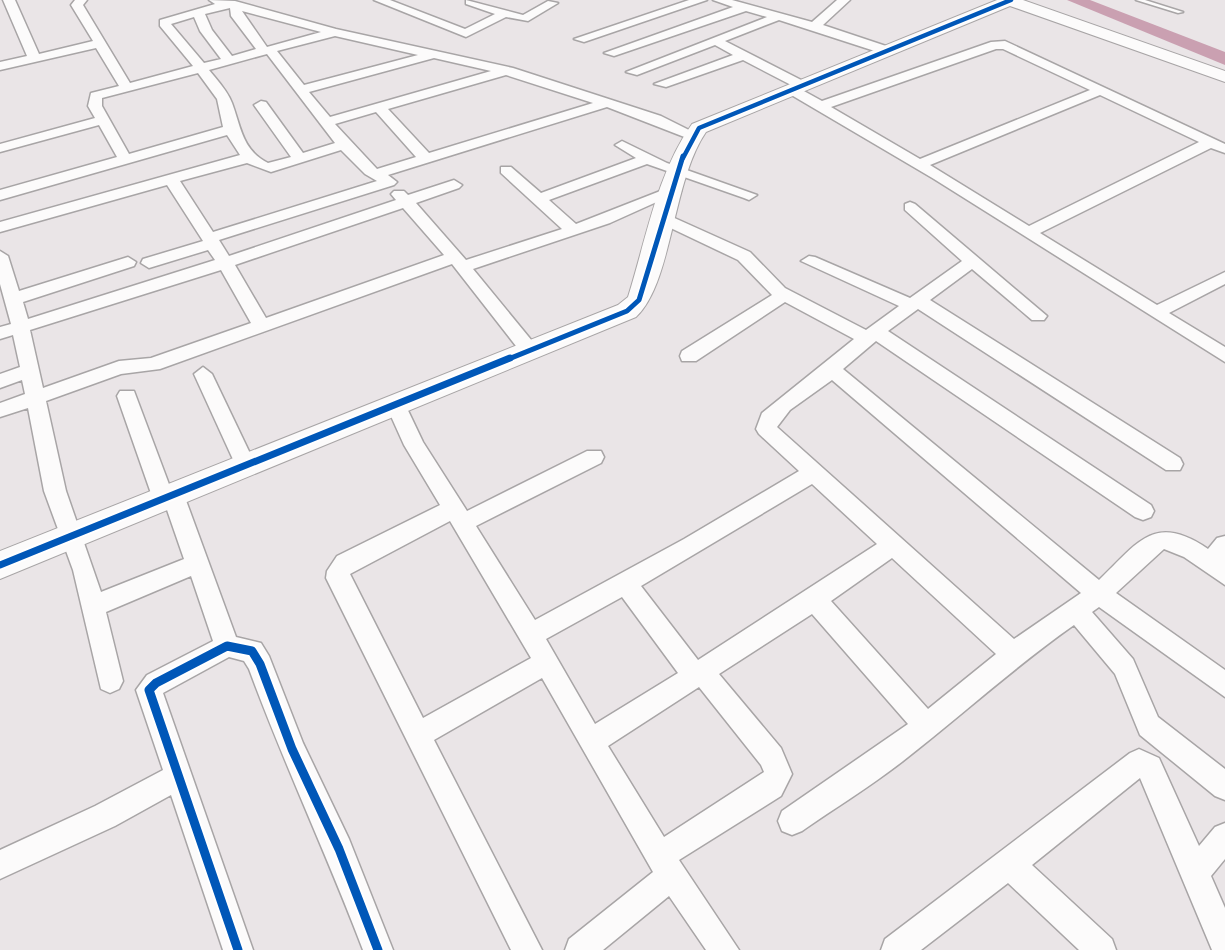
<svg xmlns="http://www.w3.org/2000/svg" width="1225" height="950" font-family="'Source Serif 4',serif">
<rect width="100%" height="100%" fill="#eae5e7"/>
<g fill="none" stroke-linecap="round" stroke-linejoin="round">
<!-- river -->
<polygon fill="#caa0b1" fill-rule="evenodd" points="1067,0 1090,0 1225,52 1225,65"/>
<!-- lane casing -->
<g stroke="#a8a5a6" stroke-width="3">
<polygon id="lane" points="1136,0 1145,0 1183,12 1178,13"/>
</g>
<!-- street casing -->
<g stroke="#a8a5a6" stroke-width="3">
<g id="street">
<path d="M 3,0 L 15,0 L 39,54 L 93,41 L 71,5 L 75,0 L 87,0 L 83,5 L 130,83 L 193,66 L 160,26 L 160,20 L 215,4 L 209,0 L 235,1 L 336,29 L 513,68 L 661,116 L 699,135 L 687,138 L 607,107 L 388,175 L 397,182 L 394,185 L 219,240 L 229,256 L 396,200 L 391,194 L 394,191 L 404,191 L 408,195 L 454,180 L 462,185 L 459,188 L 416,203 L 466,260 L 562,229 L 501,173 L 501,167 L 511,167 L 541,193 L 636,158 L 615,145 L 622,141 L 667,163 L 757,195 L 749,200 L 744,198 L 647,164 L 549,200 L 576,224 L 668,188 L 673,186 L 681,191 L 610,223 L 473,269 L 537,347 L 539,351 L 537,355 L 523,355 L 452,264 L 160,369 L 121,374 L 46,401 L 66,491 L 101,592 L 184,559 L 166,507 L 156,505 L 153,499 L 117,396 L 120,391 L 134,391 L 170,487 L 181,489 L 184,495 L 236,637 L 261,643 L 269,656 L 303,743 L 349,839 L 393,950 L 363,950 C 327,855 284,764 249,669 L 244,661 L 229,657 L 163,693 L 253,950 L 223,950 L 171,795 L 115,826 L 0,879 L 0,850 L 95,806 L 163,770 L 136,690 L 147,675 L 213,641 L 191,576 L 106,612 L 123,681 L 119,689 L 110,693 L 101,689 L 73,570 L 44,491 L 28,408 L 0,417 L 0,403 L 25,394 L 22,380 L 0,388 L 0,374 L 20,367 L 13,335 L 0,339 L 0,327 L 11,324 L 0,284 L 0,251 L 8,256 L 19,291 L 128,257 L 136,262 L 134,266 L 23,302 L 28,319 L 215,260 L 208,250 L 149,268 L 141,263 L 143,259 L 203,241 L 167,185 L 0,232 L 0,222 L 240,155 L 227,135 L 0,200 L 0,190 L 117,157 L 99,125 L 0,152 L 0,144 L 95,118 L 88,106 L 91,93 L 119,86 L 96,48 L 0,70 L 0,62 L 27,56 ZM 230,8 L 231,16 L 256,49 L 232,56 L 212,30 L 205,14 ZM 242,11 L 321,32 L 267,47 ZM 194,17 L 200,31 L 221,59 L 204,63 L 171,24 ZM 335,36 L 418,55 L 304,85 L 277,51 ZM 267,54 L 335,143 L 303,153 L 266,102 L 261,101 L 254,105 L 291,157 L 268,163 C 242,150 241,127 232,103 C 227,90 217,80 209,70 ZM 434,58 L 491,71 L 330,117 L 309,92 ZM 198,73 L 217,99 L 223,127 L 129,154 L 102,106 L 102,98 ZM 506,75 L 593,103 L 429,153 L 388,109 ZM 376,112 L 416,157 L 377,169 L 335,124 ZM 341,150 L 365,174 L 377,181 L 213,232 L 180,181 L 247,163 L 271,172 ZM 403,208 L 444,255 L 266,318 L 235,265 ZM 221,270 L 251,323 L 151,358 L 119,361 L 43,388 L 30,330 Z"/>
<polygon points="374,0 390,0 465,29 495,14 466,4 466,0 523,15 548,1 558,3 528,21 506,17 466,37"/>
<polygon points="689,0 707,0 584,42 574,39"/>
<path d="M 713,0 L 732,0 L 812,22 L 837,0 L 850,0 L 823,25 L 892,48 L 892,54 L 884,54 L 779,20 L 725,41 L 807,83 L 809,86 L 802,90 L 822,101 L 991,42 L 1005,41 L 1225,144 L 1225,153 L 1211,148 L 1040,233 L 1157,305 L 1225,272 L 1225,284 L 1169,313 L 1225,347 L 1225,362 L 934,179 L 788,93 L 786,90 L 793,86 L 743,60 L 666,87 L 654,84 L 733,55 L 715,45 L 637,75 L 626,72 L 767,17 L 746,11 L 614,56 L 604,53 L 733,7 ZM 996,49 L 1003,49 L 1090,90 L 920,159 L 831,107 ZM 1100,95 L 1199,142 L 1029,226 L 930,165 Z"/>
<path d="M 910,202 L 915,204 L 1047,316 L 1044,320 L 1032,320 L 972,269 L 930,300 L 1180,458 L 1183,464 L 1180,470 L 1166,470 L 918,309 L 888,331 L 1151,505 L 1154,511 L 1151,517 L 1143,520 L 1135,517 L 876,341 L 843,369 L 1099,580 C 1138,543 1154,512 1208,549 L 1217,538 L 1225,536 L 1225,585 L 1184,557 L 1164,549 L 1116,593 L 1225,670 L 1225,697 L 1099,607 L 1092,612 L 1133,659 L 1158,717 L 1225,769 L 1225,800 L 1215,796 L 1140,735 L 1115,674 L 1074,625 C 1014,667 961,716 903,761 C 871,786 835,808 802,831 L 792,835 L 782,831 L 778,821 L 782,811 L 908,724 L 812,614 L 719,674 L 781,748 L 792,774 L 781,796 L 679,860 L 739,950 L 706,950 L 669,896 L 603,950 L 565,950 L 569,939 L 653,872 L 542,678 L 434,740 L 542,950 L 511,950 L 326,578 L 327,571 L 337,556 L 440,505 L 404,445 L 386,405 L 389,400 L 403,400 L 423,442 L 467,511 L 587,451 L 601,451 L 604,457 L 601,463 L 476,526 L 535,620 L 684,539 L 799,471 L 759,434 L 756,429 L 762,413 L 854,339 L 785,302 L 696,361 L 682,361 L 680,356 L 682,351 L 772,295 L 738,260 L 658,222 L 658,216 L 670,216 L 750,252 L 785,288 L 866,330 L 899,306 L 801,261 L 809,256 L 815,257 L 910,298 L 962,261 L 905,210 L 905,204 ZM 832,380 L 1081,593 L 1014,639 L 777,427 L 790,410 ZM 812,484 L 877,544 L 698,660 L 641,586 ZM 450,521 L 531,658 L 423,718 L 350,574 ZM 892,558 L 996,654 L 928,709 L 831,601 ZM 622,597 L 678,673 L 595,724 L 546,639 ZM 699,687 L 761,765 L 764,772 L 664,837 L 608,746 Z"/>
<polygon points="203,367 212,374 256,466 253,472 239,472 236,466 194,374"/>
<polygon points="1139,749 1159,758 1199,846 1215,827 1225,823 1225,859 1211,876 1225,908 1225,950 1212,950 1140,778 1032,865 1112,939 1116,950 1079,950 1008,883 921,950 881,950 885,939 1130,753"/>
</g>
</g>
<!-- secondary casing -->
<g stroke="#a8a5a6" stroke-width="2">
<path id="secondary" d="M 997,0 L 1023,0 L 1225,71 L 1225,82 L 1010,6 L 706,132 C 672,181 673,282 636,317 L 0,579 L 0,551 L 618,305 L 628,297 C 646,240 657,173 692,124 Z"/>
</g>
<!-- lane -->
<use href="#lane" fill="#fcfbfb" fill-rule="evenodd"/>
<!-- street -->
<use href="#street" fill="#fcfbfb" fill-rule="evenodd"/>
<!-- secondary -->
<use href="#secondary" fill="#fcfbfb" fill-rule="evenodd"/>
<!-- cycleway-far3 casing -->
<g stroke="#fff" stroke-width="7">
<polyline id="cycleway-far3" points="683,158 699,128 1011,0"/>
</g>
<!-- cycleway-far2 casing -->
<g stroke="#fff" stroke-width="9">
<polyline id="cycleway-far2" points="506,360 627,311 639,300 683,156"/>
</g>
<!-- cycleway-far1 casing -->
<g stroke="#fff" stroke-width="11">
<polyline id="cycleway-far1" points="0,565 510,358"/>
</g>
<!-- cycleway casing -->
<g stroke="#fff" stroke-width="13">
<polyline id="cycleway" points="238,950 149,690 156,683 227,646 252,651 260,664 292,749 339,849 378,950"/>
</g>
<!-- cycleway-far3 -->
<use href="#cycleway-far3" stroke="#0057b8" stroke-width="4.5"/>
<!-- cycleway-far2 -->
<use href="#cycleway-far2" stroke="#0057b8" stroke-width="5"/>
<!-- cycleway-far1 -->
<use href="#cycleway-far1" stroke="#0057b8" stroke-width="7"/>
<!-- cycleway -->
<use href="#cycleway" stroke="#0057b8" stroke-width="9"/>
</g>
</svg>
